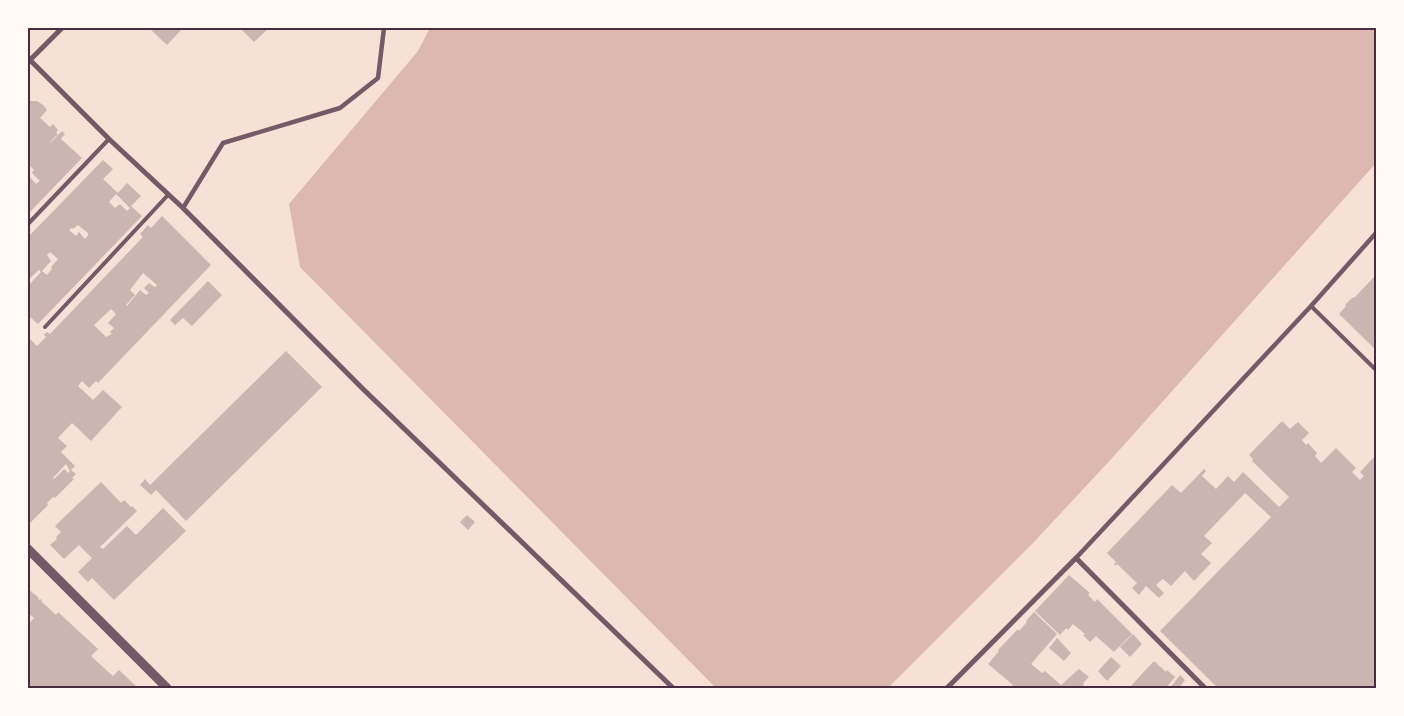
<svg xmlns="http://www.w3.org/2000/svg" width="1404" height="716" font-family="'Asap Condensed',sans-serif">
<rect width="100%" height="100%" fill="#f7e1d7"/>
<!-- water -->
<polygon fill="#dcb8b0" points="430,28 1376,28 1376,163 1114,456 1034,542 888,688 716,688 300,267 289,204 418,51"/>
<!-- building -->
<g fill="#ccb4b1" fill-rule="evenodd">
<polygon points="149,28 183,28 167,45"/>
<polygon points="240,28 269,28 254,42"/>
<polygon points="28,101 37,101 43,105 47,110 40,118 50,127 53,124 58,130 56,133 58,134 50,142 50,143 62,131 65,134 61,139 82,158 28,214 28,178 29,176 36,184 40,181 33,174 32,172 34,170 29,165 31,163 28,160"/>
<path d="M 103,160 L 113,169 L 103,179 L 118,193 L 127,183 L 141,196 L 131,206 L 142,216 L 38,324 L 29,316 L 28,318 L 28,286 L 41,272 L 39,270 L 29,279 L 28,278 L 28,237 ZM 116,194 L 130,208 L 127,211 L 120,204 L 115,208 L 109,202 ZM 78,225 L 88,233 L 88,235 L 85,239 L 79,232 L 76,236 L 69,230 L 72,228 L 73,229 ZM 50,252 L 58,259 L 51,267 L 52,269 L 47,275 L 42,271 L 51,261 L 47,255 Z"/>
<path d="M 162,216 L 211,265 L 98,383 L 96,381 L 89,388 L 82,381 L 78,386 L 93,400 L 103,390 L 122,407 L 91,441 L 72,423 L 58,438 L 67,446 L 61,452 L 75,466 L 71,470 L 76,474 L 72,478 L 74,479 L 55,498 L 53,497 L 47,503 L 48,505 L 29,524 L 28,522 L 28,337 L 37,346 L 46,337 L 44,335 L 47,332 L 50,334 L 143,237 L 140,234 L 148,225 L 151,228 ZM 143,273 L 157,285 L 155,287 L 156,288 L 149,283 L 144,288 L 149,293 L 146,295 L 140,290 L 127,306 L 126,305 L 135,295 L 130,290 ZM 111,309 L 116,314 L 108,323 L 114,328 L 110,332 L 112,334 L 106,337 L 94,325 ZM 66,464 L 70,471 L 68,473 L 64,469 L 54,479 L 53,478 Z"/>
<polygon points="1376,275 1376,350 1339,314 1346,306 1345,305 1353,297 1354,298"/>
<polygon points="208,281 222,295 192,326 183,318 175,325 170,320"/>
<polygon points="286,351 322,387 186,521 156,490 151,495 140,485 145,479 150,485"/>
<polygon points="1282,421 1290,429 1298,422 1309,433 1302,440 1306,445 1308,443 1317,453 1315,456 1321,463 1336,448 1356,468 1352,472 1360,480 1364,476 1360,472 1376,455 1376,688 1218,688 1160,631 1271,517 1245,493 1204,536 1212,543 1201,554 1211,563 1194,581 1185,571 1171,586 1163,579 1156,585 1164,593 1159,598 1146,586 1139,595 1132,588 1137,583 1117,564 1115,566 1114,564 1116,562 1107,553 1172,485 1181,493 1204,469 1206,471 1202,476 1216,489 1228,476 1234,482 1243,472 1279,507 1289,497 1252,461 1253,459 1249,455"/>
<polygon points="101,482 121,503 124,500 131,507 132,506 137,511 100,547 103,549 127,526 136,535 163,508 186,531 114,600 92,578 88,582 78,572 92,558 79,545 64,559 50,545 57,539 56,537 61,532 55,526"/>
<polygon points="467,515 475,522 468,530 460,522"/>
<polygon points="1069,575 1090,593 1088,595 1095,602 1097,599 1132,634 1114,652 1096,636 1090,642 1083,635 1085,634 1073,624 1068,630 1066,628 1060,635 1035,611"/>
<polygon points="28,589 38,597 39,600 41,599 42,602 56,615 58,612 98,649 91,656 103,667 113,676 119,670 138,688 60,688 57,686 55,688 28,688 28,625 34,618 28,613"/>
<polygon points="1034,612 1057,634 1031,664 1042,673 1045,671 1061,685 1079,669 1089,677 1083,683 1084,684 1081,688 1012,688 1011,687 1013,685 988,664 999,651 998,650 1018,629 1019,631 1027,622 1026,621"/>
<polygon points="1133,634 1142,644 1130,657 1120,647"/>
<polygon points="1057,638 1071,653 1064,661 1049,648"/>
<polygon points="1111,657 1121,666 1107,681 1098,671"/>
<polygon points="1154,661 1166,672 1167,670 1175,677 1166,688 1129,688"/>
<polygon points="1180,675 1185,680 1179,688 1170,688"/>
</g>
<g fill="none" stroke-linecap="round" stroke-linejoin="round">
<!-- service -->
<g stroke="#755966" stroke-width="4">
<polyline points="28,224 109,139"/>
<polyline points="1311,306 1376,370"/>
<polyline points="45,327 168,195"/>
</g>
<!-- pedestrian -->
<g stroke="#755966" stroke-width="4.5">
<polyline points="183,208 223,143 340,108 378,78 384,28"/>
<polyline points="1076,558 1311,306 1376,233"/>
</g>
<!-- minor -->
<g stroke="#755966" stroke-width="5">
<polyline points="28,58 109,139 183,208 362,388 673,688"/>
<polyline points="28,62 62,28"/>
<polyline points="947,688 1076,558 1205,688"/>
</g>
<!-- tertiary -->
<polyline stroke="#755966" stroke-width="9" points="28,549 167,688"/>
</g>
<!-- border -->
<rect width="1404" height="716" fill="none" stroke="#fffaf5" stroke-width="58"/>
<rect x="29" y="29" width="1346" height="658" fill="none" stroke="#4a2c40" stroke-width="2"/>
</svg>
